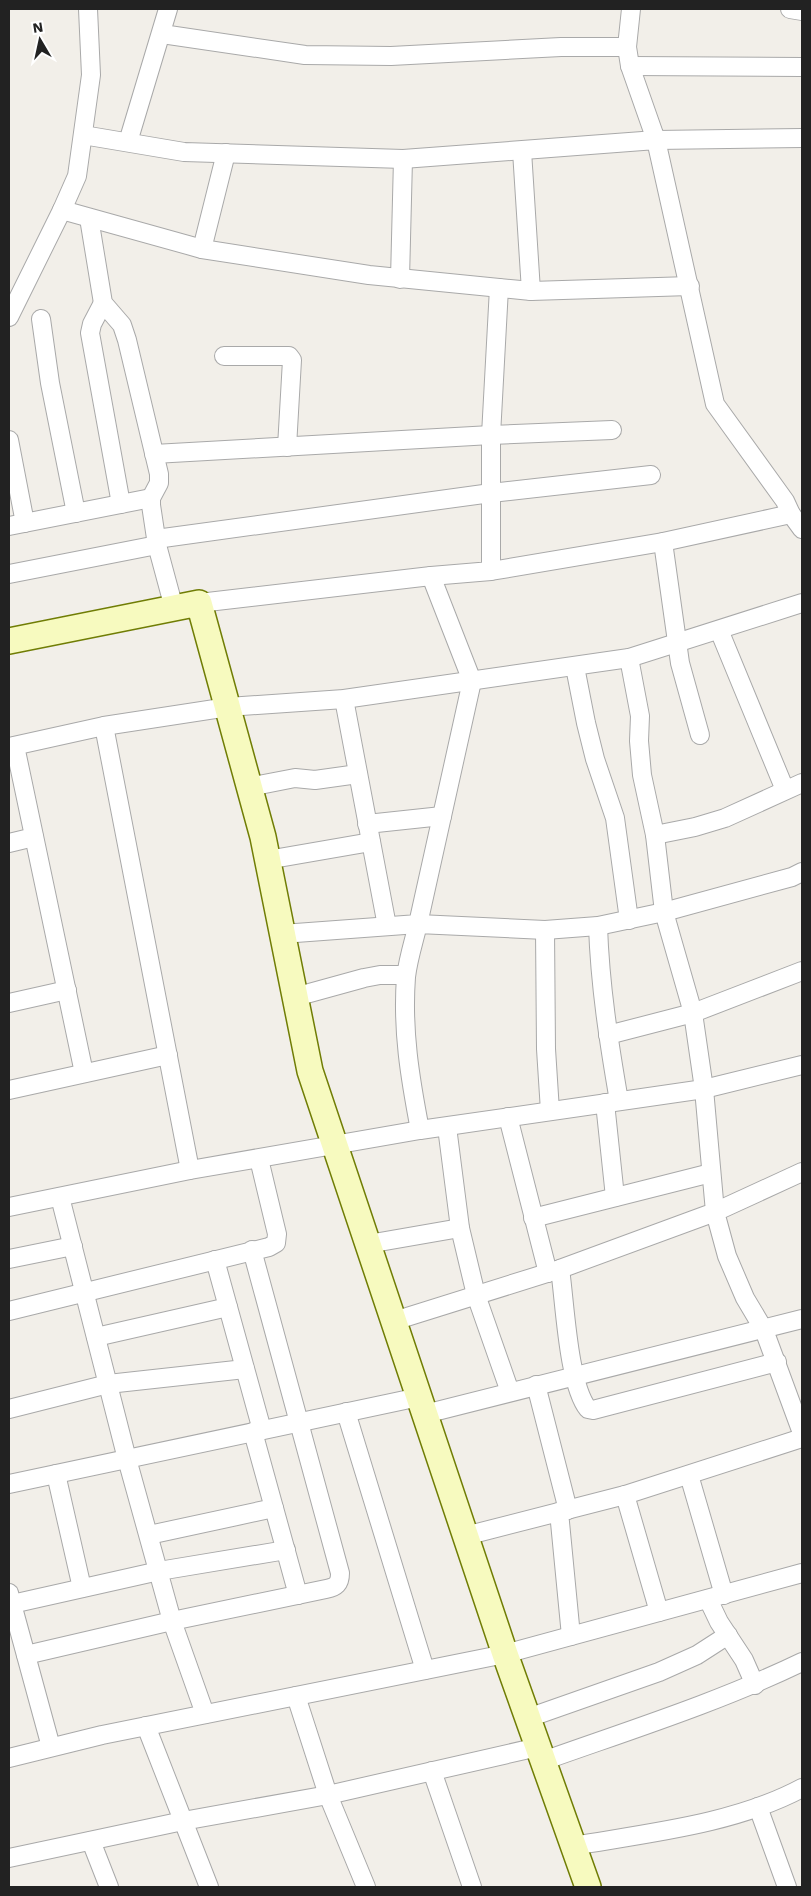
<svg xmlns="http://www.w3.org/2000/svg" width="811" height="1896" font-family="'Work Sans',sans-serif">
<rect width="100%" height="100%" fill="#f2efe9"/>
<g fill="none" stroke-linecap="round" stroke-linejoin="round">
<!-- street casing -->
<g stroke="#a9a9a9" stroke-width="20">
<g id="street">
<polyline points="631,9 627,47 630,66 656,140 802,138"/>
<polyline points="790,9 802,11"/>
<polyline points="162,34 305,55 391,56 561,47 627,47"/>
<polyline points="630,66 802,67"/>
<polyline points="83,135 184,152 403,159 656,140 715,404 785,501 791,514 802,529"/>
<polyline points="128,142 168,9"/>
<polyline points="522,151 531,291"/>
<polyline points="62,210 202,249 369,275 531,291 690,286"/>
<polyline points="89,218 103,303 122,325 127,340 159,474 159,483 151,498 151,505 157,545 174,608"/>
<polyline points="202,249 226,153"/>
<polyline points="400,279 403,159"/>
<polyline points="103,303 92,324 90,333 121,504"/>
<polyline points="9,317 62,210 77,176 91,75 88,9"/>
<polyline points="41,319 50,383 76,513"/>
<polyline points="224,356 289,356 292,360 287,447"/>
<polyline points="9,440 25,523"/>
<polyline points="154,454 491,435 612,430"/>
<polyline points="9,526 151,498"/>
<polyline points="156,539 491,493 651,475"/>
<polyline points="663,542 680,663 700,735"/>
<polyline points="491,571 663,542 791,514"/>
<polyline points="9,574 157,545"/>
<polyline points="199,603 431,576"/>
<polyline points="719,630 785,790"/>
<polyline points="575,667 586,723 595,759 615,818 629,920"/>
<polyline points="344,699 387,926"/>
<polyline points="104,726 190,1170"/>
<polyline points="15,746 84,1073"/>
<polyline points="9,747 104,726 228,707 344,699 629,658 802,603"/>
<polyline points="249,787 295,778 315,780 358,774"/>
<polyline points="367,824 442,816"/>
<polyline points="655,835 695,827 725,818 802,783"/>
<polyline points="9,843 34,837"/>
<polyline points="267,860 371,842"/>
<path d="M 598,926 C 600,986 609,1043 619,1101"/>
<polyline points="545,930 546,1049 550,1111"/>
<polyline points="282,934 418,924 472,681 431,576 491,571 491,435 499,288"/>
<polyline points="295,997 364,978 380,975 406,975"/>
<polyline points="9,1003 67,990"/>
<polyline points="608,1035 693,1013 802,971"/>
<polyline points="9,1090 168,1055"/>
<polyline points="605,1103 615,1197"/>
<polyline points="508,1117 548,1273"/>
<polyline points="447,1127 460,1228 476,1295 510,1392"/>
<path d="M 420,1130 C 410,1078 402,1030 406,977 C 408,959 414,941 418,924 L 545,930 L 598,926 L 664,912 L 792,877 L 802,872"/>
<polyline points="802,1172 715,1212 727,1256 745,1298 764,1330 802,1433"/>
<polyline points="60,1197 127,1459 172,1621 205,1714"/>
<polyline points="9,1207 190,1170 420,1130 704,1089 802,1065"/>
<polyline points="533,1218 711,1173"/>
<polyline points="368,1244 460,1228"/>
<polyline points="9,1259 73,1246"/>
<polyline points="215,1260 262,1430"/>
<path d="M 560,1269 C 565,1303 568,1384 588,1409 L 593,1410 L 777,1362"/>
<polyline points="9,1311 269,1247 276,1243 277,1234 259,1159"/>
<polyline points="394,1321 560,1269 715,1212 704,1089 693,1013 664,912 655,835 642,775 639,741 640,716 629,658"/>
<polyline points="96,1337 228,1307"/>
<polyline points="536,1385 568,1510"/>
<polyline points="9,1409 108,1384 245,1369"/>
<polyline points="346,1412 425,1670"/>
<polyline points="425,1414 802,1319"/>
<polyline points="253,1432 298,1595"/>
<polyline points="56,1474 82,1588"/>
<polyline points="689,1475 724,1595"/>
<polyline points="9,1484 419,1397"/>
<polyline points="625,1495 659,1612"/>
<polyline points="559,1512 571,1636"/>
<polyline points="149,1535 274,1508"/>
<polyline points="465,1536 625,1495 802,1438"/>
<polyline points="9,1593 51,1747"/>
<polyline points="708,1599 719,1622 744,1660 755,1685"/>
<polyline points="12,1604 159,1571 286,1550"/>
<path d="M 26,1655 L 172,1621 L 326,1589 C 336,1587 340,1584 340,1573 L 252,1250"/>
<polyline points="296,1696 328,1795 366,1887"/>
<polyline points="528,1718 659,1672 697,1655 728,1635"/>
<polyline points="146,1726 209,1887"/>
<polyline points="9,1758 102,1735 505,1654 802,1573"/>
<path d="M 543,1761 C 630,1730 719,1702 802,1662"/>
<polyline points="432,1771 472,1887"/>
<polyline points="758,1807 787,1887"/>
<polyline points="91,1841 109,1887"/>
<path d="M 573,1846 C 648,1833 735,1824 802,1788"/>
<polyline points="9,1858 183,1821 328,1795 538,1747"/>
</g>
</g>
<!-- secondary casing -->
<g stroke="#707d05" stroke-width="28">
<polyline id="secondary" points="9,641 199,603 263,837 310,1071 505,1654 588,1887"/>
</g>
<!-- street -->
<use href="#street" stroke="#fff" stroke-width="18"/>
<!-- secondary -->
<use href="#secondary" stroke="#f7fabf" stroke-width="25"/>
</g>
<!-- border -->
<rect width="811" height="1896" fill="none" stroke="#222222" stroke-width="20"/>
<!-- north arrow -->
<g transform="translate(40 40) rotate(351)" stroke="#ffffff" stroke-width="4" paint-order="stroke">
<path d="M0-4L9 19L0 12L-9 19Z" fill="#222222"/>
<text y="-8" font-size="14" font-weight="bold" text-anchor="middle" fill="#222222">N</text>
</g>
</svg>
